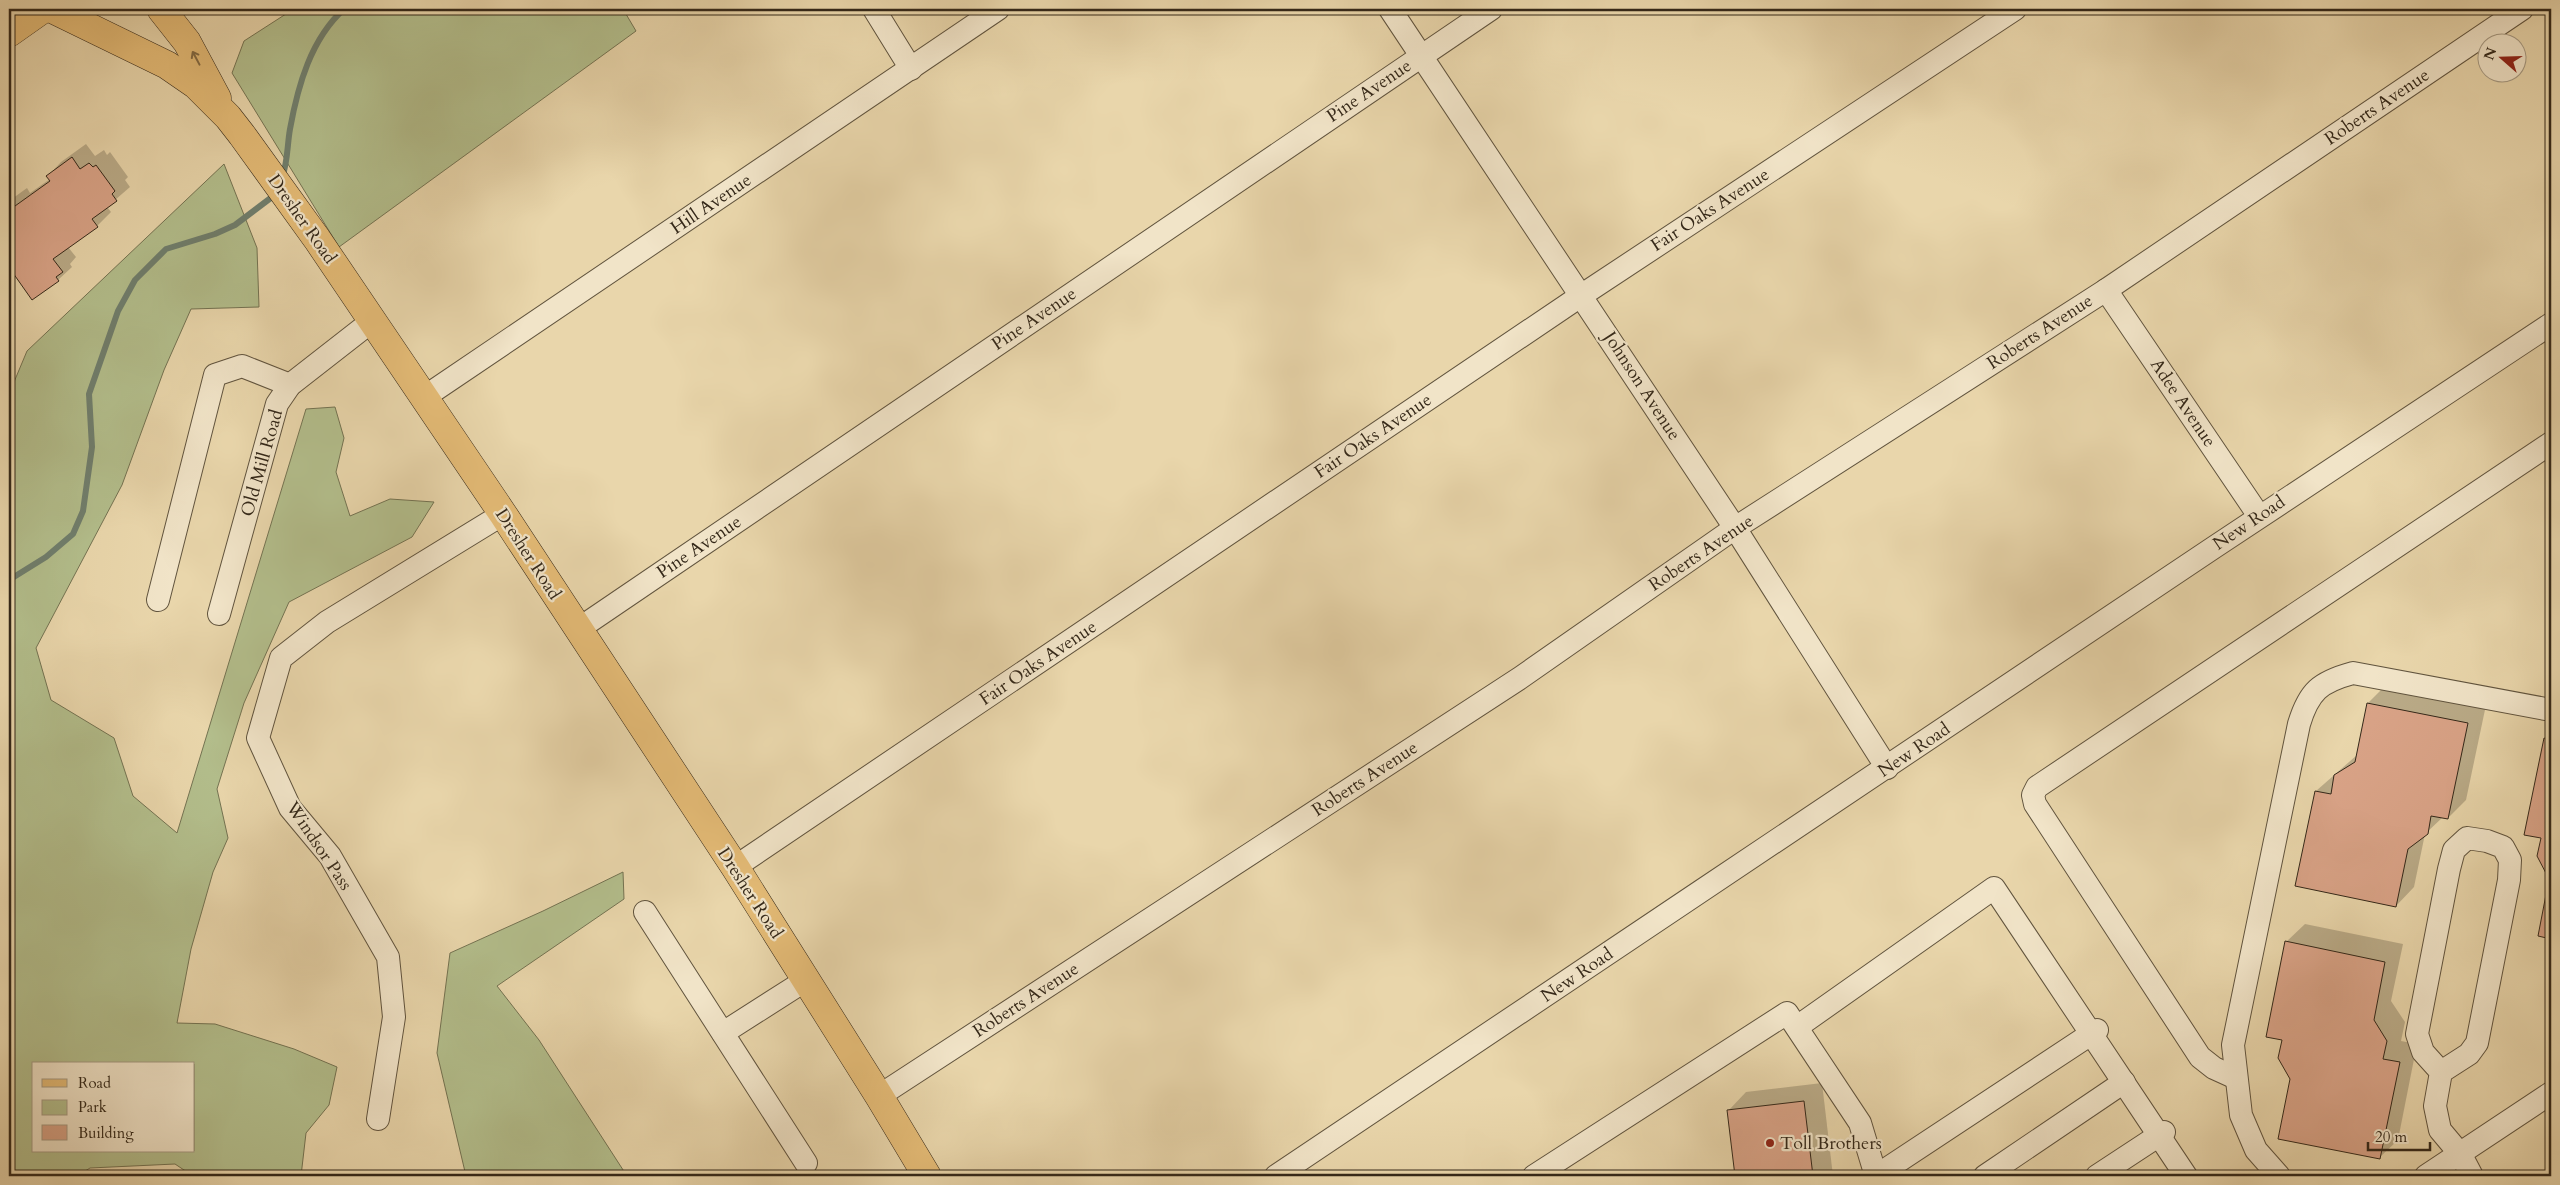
<svg xmlns="http://www.w3.org/2000/svg" width="2560" height="1185" font-family="Cardo,serif">
<rect width="100%" height="100%" fill="#e9d6ab"/>
<filter id="stains"><feTurbulence type="fractalNoise" baseFrequency=".004" numOctaves="4"/><feColorMatrix values="0 0 0 0 .2 0 0 0 0 .09 0 0 0 0 .02 0 0 0 .5 -.17"/></filter>
<radialGradient id="worn" r=".72"><stop offset=".6" stop-color="#630" stop-opacity="0"/><stop offset="1" stop-color="#630" stop-opacity=".3"/></radialGradient>
<!-- green -->
<g fill="#b3be8c" stroke="#747352" fill-rule="evenodd">
<polygon points="300,9 623,9 636,31 339,247 232,73 244,41 289,12"/>
<path d="M 224,164 L 257,248 L 259,307 L 191,309 L 164,370 L 122,485 L 36,648 L 51,700 L 114,738 L 133,796 L 177,833 L 306,409 L 335,407 L 344,438 L 336,472 L 350,516 L 390,499 L 434,502 L 412,537 L 289,602 L 244,703 L 217,789 L 228,838 L 213,872 L 191,949 L 177,1023 L 215,1024 L 294,1049 L 337,1067 L 329,1105 L 306,1133 L 301,1176 L 193,1176 L 175,1164 L 90,1168 L 77,1176 L 9,1176 L 9,394 L 27,351 ZM 34,1064 L 194,1064 L 194,1151 L 34,1151 Z"/>
<polygon points="623,872 624,899 497,986 539,1040 627,1176 466,1176 437,1053 450,953 543,911"/>
</g>
<!-- shadow -->
<g fill="#0003">
<polygon points="86,144 95,156 104,150 107,155 110,152 128,177 125,180 130,187 107,207 111,212 97,226 68,247 76,257 70,264 72,267 58,280 13,272 10,274 9,201 27,188 30,193 50,179 48,176 61,162"/>
<polygon points="2386,685 2486,705 2466,800 2448,818 2443,817 2425,834 2414,887 2396,906 2316,791 2357,755 2368,703"/>
<polygon points="2551,733 2551,938 2539,935 2550,879 2542,837 2545,739"/>
<polygon points="2305,924 2403,944 2391,1001 2405,1022 2401,1041 2417,1044 2398,1140 2379,1158 2292,1078 2283,1039 2286,942"/>
<polygon points="1822,1083 1833,1176 1736,1176 1728,1111 1746,1092"/>
</g>
<g fill="none" stroke-linecap="round" stroke-linejoin="round">
<!-- stream -->
<g stroke="#707f6e" stroke-width="6">
<path d="M 282,178 C 288,161 287,146 290,129 C 298,85 311,39 344,9"/>
<polyline points="9,580 46,557 73,534 83,511 92,447 89,394 118,311 135,280 166,249 215,234 235,225 276,194"/>
</g>
</g>
<!-- building -->
<g fill="#d9a387" stroke="#342819">
<polygon points="72,157 80,169 89,163 93,167 96,165 115,191 112,194 117,201 92,219 98,227 53,259 63,272 56,277 59,281 32,300 13,273 9,275 9,204 12,201 15,206 50,181 46,176"/>
<polygon points="2367,703 2468,723 2448,819 2431,816 2428,834 2408,849 2396,907 2295,886 2315,791 2331,794 2334,775 2355,762"/>
<polygon points="2544,738 2551,740 2551,939 2538,936 2549,879 2537,856 2541,838 2524,835"/>
<polygon points="2285,941 2385,962 2374,1020 2387,1041 2383,1059 2400,1062 2380,1159 2278,1139 2290,1079 2278,1058 2282,1040 2266,1037"/>
<polygon points="1804,1101 1813,1176 1735,1176 1727,1110"/>
</g>
<g fill="none" stroke-linecap="round" stroke-linejoin="round">
<!-- minor casing -->
<g stroke="#61543e" stroke-width="24">
<g id="minor">
<polyline points="874,9 911,69"/>
<polyline points="1390,9 1735,528 1887,768"/>
<polyline points="2106,290 2259,516"/>
<polyline points="423,398 998,9"/>
<polyline points="158,600 215,375 242,366 290,385"/>
<polyline points="219,614 277,404 290,385 372,321"/>
<polyline points="577,630 1491,9"/>
<polyline points="735,867 1582,295 2015,9"/>
<polyline points="645,912 806,1163"/>
<polyline points="1797,1027 1994,888 2186,1176"/>
<polyline points="723,1033 806,980"/>
<polyline points="2441,1072 2469,1054 2477,1043 2509,880 2510,860 2503,847 2487,841 2467,838 2454,850 2449,869 2417,1034 2423,1052 2441,1072 2435,1106 2440,1130 2461,1155 2472,1176"/>
<polyline points="2236,1078 2214,1068 2200,1057 2035,804 2033,795 2037,787 2551,443"/>
<polyline points="879,1096 1520,678 1735,528 2106,290 2522,9"/>
<polyline points="378,1119 394,1017 388,957 330,856 290,808 258,738 281,658 327,622 503,514"/>
<path d="M 1276,1176 C 1701,892 2124,605 2551,324"/>
<polyline points="1534,1176 1787,1013 1860,1123 1876,1176"/>
<polyline points="1876,1176 2097,1030"/>
<polyline points="1985,1176 2124,1082"/>
<polyline points="2097,1176 2164,1132"/>
<path d="M 2279,1176 L 2256,1150 L 2241,1115 L 2233,1045 L 2299,724 C 2309,691 2320,682 2353,673 L 2551,710"/>
<polyline points="2426,1176 2551,1093"/>
</g>
</g>
<!-- major casing -->
<g stroke="#342819" stroke-width="29">
<g id="major">
<polyline points="52,9 167,65 196,85 228,117 242,135 317,239 503,514 735,867 879,1096 927,1176"/>
<polyline points="161,9 187,42 217,98"/>
<polyline points="9,33 43,9"/>
</g>
</g>
<!-- minor -->
<use href="#minor" stroke="#f1e4c8" stroke-width="22"/>
<!-- major -->
<use href="#major" stroke="#e4bb76" stroke-width="28"/>
</g>
<!-- one-way arrows -->
<defs><path id="oneway-shaft" d="M-6 0H5M1.5-3L5.5 0L1.5 3" fill="none" stroke-width="1.6" stroke-linecap="round" stroke-linejoin="round" transform="scale(1.25)"/></defs>
<use stroke="#836a43" href="#oneway-shaft" transform="translate(196 58) rotate(-118)"/>
<!-- markers -->
<circle fill="#8f2418" stroke="#f1e4c8" stroke-width="2" cx="1770" cy="1143" r="5"/>
<g text-anchor="middle" dominant-baseline="central" stroke-width="4.5" stroke-linejoin="round" paint-order="stroke">
<!-- street labels -->
<g font-size="18" fill="#342819" stroke="#f1e4c8">
<text transform="translate(1369 91) rotate(-34)">Pine Avenue</text>
<text transform="translate(2377 107) rotate(-34)">Roberts Avenue</text>
<text transform="translate(711 204) rotate(-34)">Hill Avenue</text>
<text transform="translate(1710 210) rotate(-33)">Fair Oaks Avenue</text>
<text transform="translate(302 219) rotate(55)">Dresher Road</text>
<text transform="translate(1034 319) rotate(-34)">Pine Avenue</text>
<text transform="translate(2040 332) rotate(-33)">Roberts Avenue</text>
<text transform="translate(1642 386) rotate(57)">Johnson Avenue</text>
<text transform="translate(2183 403) rotate(56)">Adee Avenue</text>
<text transform="translate(1373 436) rotate(-34)">Fair Oaks Avenue</text>
<text transform="translate(262 463) rotate(-74)">Old Mill Road</text>
<text transform="translate(2249 523) rotate(-34)">New Road</text>
<text transform="translate(699 547) rotate(-34)">Pine Avenue</text>
<text transform="translate(1701 553) rotate(-34)">Roberts Avenue</text>
<text transform="translate(528 554) rotate(57)">Dresher Road</text>
<text transform="translate(1038 663) rotate(-34)">Fair Oaks Avenue</text>
<text transform="translate(1914 750) rotate(-34)">New Road</text>
<text transform="translate(1365 779) rotate(-33)">Roberts Avenue</text>
<text transform="translate(319 846) rotate(56)">Windsor Pass</text>
<text transform="translate(750 893) rotate(57)">Dresher Road</text>
<text transform="translate(1577 975) rotate(-34)">New Road</text>
<text transform="translate(1026 1000) rotate(-33)">Roberts Avenue</text>
</g>
<!-- poi labels -->
<g font-size="18" fill="#342819" stroke="#f1e4c8" text-anchor="start">
<text x="1780" y="1143">Toll Brothers</text>
</g>
</g>
<!-- margin -->
<rect width="2560" height="1185" fill="none" stroke="#e9d6ab" stroke-width="30"/>
<rect x="10" y="10" width="2540" height="1165" fill="none" stroke="#342819" stroke-width="2.5"/>
<rect x="15" y="15" width="2530" height="1155" fill="none" stroke="#342819"/>
<!-- legend -->
<rect x="32" y="1062" width="162" height="90" fill="#f1e4c8" stroke="#a59982"/>
<rect x="42" y="1079" width="25" height="8" fill="#e4bb76" stroke="#a59982"/>
<text x="78" y="1088" font-size="15" fill="#342819">Road</text>
<rect x="42" y="1100" width="25" height="15" fill="#b3be8c" stroke="#a59982"/>
<text x="78" y="1112" font-size="15" fill="#342819">Park</text>
<rect x="42" y="1125" width="25" height="15" fill="#d9a387" stroke="#a59982"/>
<text x="78" y="1138" font-size="15" fill="#342819">Building</text>
<!-- north arrow -->
<g transform="translate(2502 58) rotate(290)"><circle r="24" fill="#f1e4c8" stroke="#a59982"/>
<path d="M0-4L9 19L0 12L-9 19Z" fill="#8f2418"/>
<text y="-8" font-size="14" font-weight="bold" text-anchor="middle" fill="#342819">N</text>
</g>
<!-- scale -->
<path d="M2368 1142v8h62v-8" fill="none" stroke="#342819" stroke-width="2.5"/>
<text x="2375" y="1142" font-size="15" fill="#342819" stroke="#f1e4c8" stroke-width="4" paint-order="stroke">20 m</text>
<rect width="100%" height="100%" filter="url(#stains)"/>
<rect width="100%" height="100%" fill="url(#worn)"/>
</svg>
